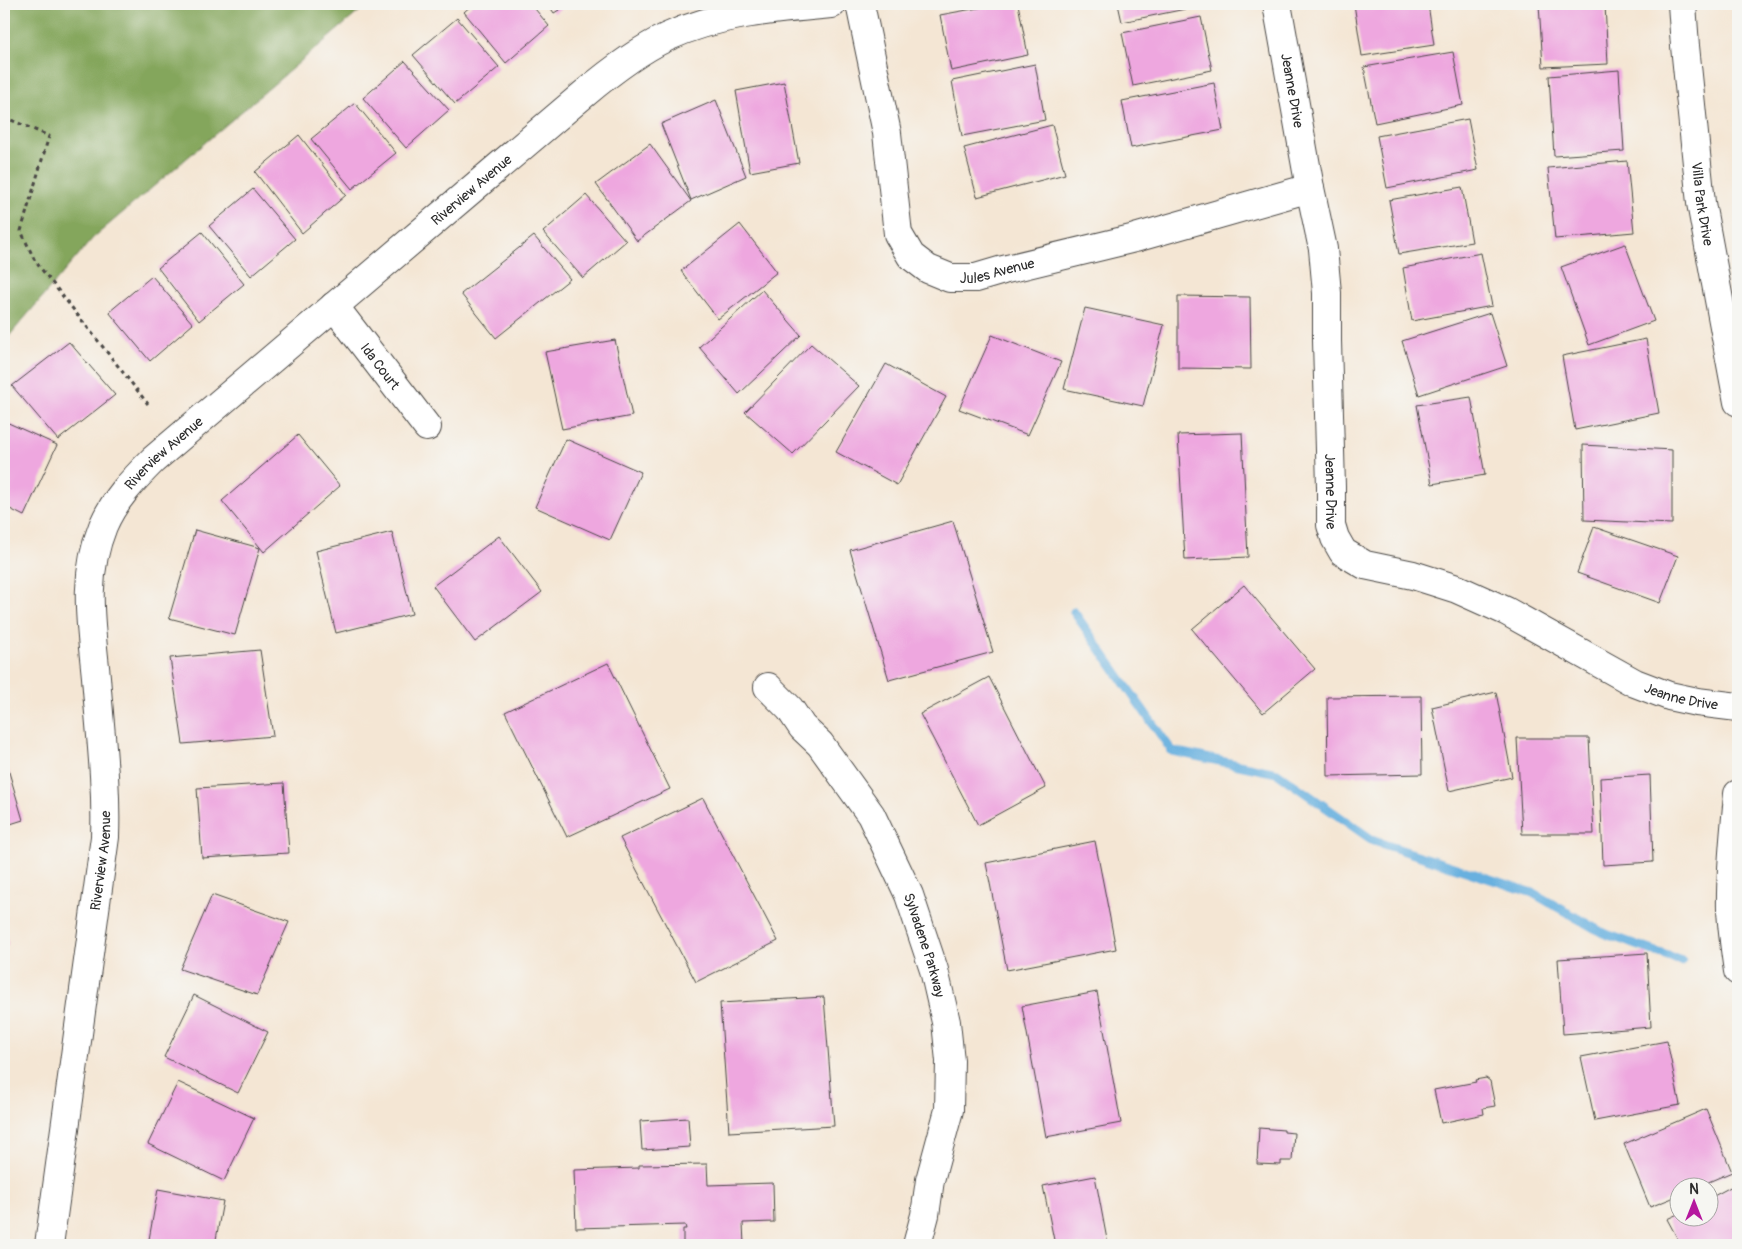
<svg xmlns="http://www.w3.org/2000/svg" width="1742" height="1249" font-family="Pangolin,sans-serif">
<rect width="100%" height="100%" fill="#f6f6f2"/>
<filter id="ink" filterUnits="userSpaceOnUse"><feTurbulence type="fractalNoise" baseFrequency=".02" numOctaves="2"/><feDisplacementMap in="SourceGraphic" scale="10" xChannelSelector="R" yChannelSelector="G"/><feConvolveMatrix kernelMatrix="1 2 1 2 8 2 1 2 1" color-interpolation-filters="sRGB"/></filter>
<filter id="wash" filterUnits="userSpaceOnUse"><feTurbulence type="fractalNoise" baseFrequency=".0096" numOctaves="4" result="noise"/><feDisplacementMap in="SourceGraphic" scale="20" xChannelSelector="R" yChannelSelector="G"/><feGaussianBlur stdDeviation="1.12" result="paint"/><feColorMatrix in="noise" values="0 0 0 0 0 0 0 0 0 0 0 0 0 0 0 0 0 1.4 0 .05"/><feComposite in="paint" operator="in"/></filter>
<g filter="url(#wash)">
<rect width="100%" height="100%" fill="#f4e6d4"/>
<!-- forest -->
<polygon fill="#84a65b" stroke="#586843" points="4,4 368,4 93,238 4,342"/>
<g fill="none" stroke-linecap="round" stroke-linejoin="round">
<!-- stream -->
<polyline stroke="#67b0df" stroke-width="9" points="1074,612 1172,751 1277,773 1374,841 1533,893 1603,933 1682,961"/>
</g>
<g id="blocks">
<!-- building -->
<g fill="#eea7df">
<polygon points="473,4 531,4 549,26 506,63 464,12"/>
<polygon points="548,4 569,4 554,13"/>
<polygon points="1000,4 1018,4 1028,55 951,71 940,15"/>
<polygon points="1118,4 1200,4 1200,6 1122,22"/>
<polygon points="1354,4 1428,4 1434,45 1362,56"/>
<polygon points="1539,4 1605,4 1608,64 1543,67"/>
<polygon points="1201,17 1212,70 1133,86 1122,33"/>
<polygon points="457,18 499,67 455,104 413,55"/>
<polygon points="1453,52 1463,105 1375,123 1364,67"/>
<polygon points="405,61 449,110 406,148 363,98"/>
<polygon points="1035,64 1045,120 962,136 952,81"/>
<polygon points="1619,70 1624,151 1554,156 1549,76"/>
<polygon points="784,82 799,163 750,172 736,91"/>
<polygon points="1214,83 1223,130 1131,148 1122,101"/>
<polygon points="716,100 746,176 691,200 661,124"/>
<polygon points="355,103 396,153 352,189 311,139"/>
<polygon points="1468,119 1478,170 1387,188 1377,136"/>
<polygon points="1052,125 1065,174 977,197 964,148"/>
<polygon points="299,135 346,195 302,233 255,172"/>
<polygon points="650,144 691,201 637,241 596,184"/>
<polygon points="1627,161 1634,232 1555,239 1548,168"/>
<polygon points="1462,187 1472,242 1399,254 1389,200"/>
<polygon points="253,189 295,239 251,276 209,226"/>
<polygon points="586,195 626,241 583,278 543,232"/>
<polygon points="740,224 777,272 718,319 681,271"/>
<polygon points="202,232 244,284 199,321 158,268"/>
<polygon points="534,236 570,279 496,338 461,294"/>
<polygon points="1625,244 1654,321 1589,345 1561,267"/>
<polygon points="1481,253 1492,306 1412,321 1403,268"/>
<polygon points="152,276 193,324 150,361 109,312"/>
<polygon points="762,290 801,335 739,394 699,347"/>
<polygon points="1178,296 1250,297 1251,369 1178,368"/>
<polygon points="1085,308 1164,325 1143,406 1064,389"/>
<polygon points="1490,313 1507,366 1419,395 1402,341"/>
<polygon points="992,335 1061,362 1028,435 959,409"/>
<polygon points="1646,339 1659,413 1575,430 1562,356"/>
<polygon points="615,340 632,416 562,429 545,352"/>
<polygon points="69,342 115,395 58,440 12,386"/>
<polygon points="811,344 859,386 793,454 745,412"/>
<polygon points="886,364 946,397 897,485 836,452"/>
<polygon points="1471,397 1485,475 1432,484 1417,405"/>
<polygon points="4,421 57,445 24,516 4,506"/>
<polygon points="1242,433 1248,557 1185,560 1178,435"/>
<polygon points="298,435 340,486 264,552 222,501"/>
<polygon points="566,439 641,472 610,540 535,507"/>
<polygon points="1583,445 1672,450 1672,524 1584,520"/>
<polygon points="953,521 993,652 889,680 850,550"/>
<polygon points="1594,527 1678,556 1660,603 1577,573"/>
<polygon points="195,530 260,548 235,635 169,618"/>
<polygon points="392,532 412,614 336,633 316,551"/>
<polygon points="499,536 542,592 475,642 433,586"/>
<polygon points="1244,585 1315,669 1263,713 1192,629"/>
<polygon points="260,650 273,736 183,744 170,658"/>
<polygon points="608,663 670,789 567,837 505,712"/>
<polygon points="989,677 1046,788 978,825 920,714"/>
<polygon points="1496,692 1512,777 1449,791 1432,707"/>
<polygon points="1421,696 1422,774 1328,776 1327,697"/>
<polygon points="1517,738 1589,738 1594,834 1522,834"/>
<polygon points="4,755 23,820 4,826"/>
<polygon points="1650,775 1653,862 1603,865 1600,778"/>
<polygon points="284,783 289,853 202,858 197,788"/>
<polygon points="703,798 778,941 696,982 620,838"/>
<polygon points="1095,841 1116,949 1007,970 986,863"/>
<polygon points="212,895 289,922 257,995 180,969"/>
<polygon points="4,902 5,902 8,945 4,945"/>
<polygon points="1647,953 1651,1027 1563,1034 1558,959"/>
<polygon points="1097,992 1121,1123 1046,1137 1022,1006"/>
<polygon points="194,995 268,1032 238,1093 164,1057"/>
<polygon points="824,997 834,1126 729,1132 720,1003"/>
<polygon points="1667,1041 1680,1105 1595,1121 1581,1057"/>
<polygon points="1486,1078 1490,1081 1495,1106 1483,1108 1484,1114 1441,1123 1434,1090 1476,1082 1475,1080"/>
<polygon points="178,1082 254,1118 224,1181 148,1144"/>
<polygon points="1706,1109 1732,1172 1699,1186 1680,1186 1680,1195 1650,1207 1624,1144"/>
<polygon points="688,1118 690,1147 642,1150 640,1121"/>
<polygon points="1259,1128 1284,1130 1284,1132 1294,1133 1292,1161 1281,1161 1281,1165 1257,1164"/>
<polygon points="707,1164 708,1185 773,1183 774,1222 743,1223 744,1245 683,1245 683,1229 686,1229 685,1225 576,1228 574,1170 639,1168 639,1165"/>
<polygon points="1095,1176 1108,1245 1055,1245 1043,1186"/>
<polygon points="1738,1183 1738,1245 1681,1245 1667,1219 1680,1213 1680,1216 1710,1216 1710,1198"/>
<polygon points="158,1189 223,1201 215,1245 148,1245"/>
</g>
</g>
</g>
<g filter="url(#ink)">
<use href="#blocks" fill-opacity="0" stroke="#494744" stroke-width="1"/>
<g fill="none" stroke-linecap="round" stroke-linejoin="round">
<!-- minor casing -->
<g stroke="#494744" stroke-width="30">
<g id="minor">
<path id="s1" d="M 860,4 L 887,133 L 898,234 L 911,256 L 928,269 L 950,278 L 976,278 L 1003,270 L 1135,238 L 1310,188"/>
<path id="s2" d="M 1277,4 L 1310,188 L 1323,249 L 1327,293 L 1327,341 L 1331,487 L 1331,525 L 1335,538 L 1343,552 L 1365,565 L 1413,575 L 1457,589 L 1506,611 L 1635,683 L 1669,696 L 1697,702 L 1738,707"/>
<path id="s3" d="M 1682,4 L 1685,46 L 1701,203 L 1738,402"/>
<path id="s4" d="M 334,306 L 427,427"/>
<path id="s5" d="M 768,687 L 790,709 L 802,727 L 820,744 L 871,815 L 909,895 L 934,970 L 946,1022 L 950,1061 L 949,1110 L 930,1180 L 925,1215 L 917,1245"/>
<path d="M 1738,794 C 1735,832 1730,871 1731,909 C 1732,930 1735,950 1738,971"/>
<path id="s6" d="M 49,1245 L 105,837 C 107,784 100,730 96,677 C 91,624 82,578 103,526 C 114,500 133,480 153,460 L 584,94 C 609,73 637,51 667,37 C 719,13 776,9 832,4"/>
</g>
</g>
<!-- path -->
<polyline stroke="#494744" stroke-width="3" stroke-dasharray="4 4" stroke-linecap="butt" points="4,117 49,136 21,231 35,261 148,404"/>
<!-- minor -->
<use href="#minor" stroke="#fff" stroke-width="28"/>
</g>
</g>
<g text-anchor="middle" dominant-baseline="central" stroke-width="5" stroke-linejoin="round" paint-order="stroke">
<!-- street labels -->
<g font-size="14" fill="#2b2b2b" stroke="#f6f6f2">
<text stroke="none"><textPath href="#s2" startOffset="88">Jeanne Drive</textPath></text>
<text stroke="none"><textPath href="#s6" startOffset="1226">Riverview Avenue</textPath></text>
<text stroke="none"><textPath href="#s3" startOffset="201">Villa Park Drive</textPath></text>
<text stroke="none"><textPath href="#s1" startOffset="352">Jules Avenue</textPath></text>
<text stroke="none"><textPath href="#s4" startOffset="76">Ida Court</textPath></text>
<text stroke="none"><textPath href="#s6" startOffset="821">Riverview Avenue</textPath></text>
<text stroke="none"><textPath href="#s2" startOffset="492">Jeanne Drive</textPath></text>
<text stroke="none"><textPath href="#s2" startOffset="926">Jeanne Drive</textPath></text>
<text stroke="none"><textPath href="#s6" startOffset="388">Riverview Avenue</textPath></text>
<text stroke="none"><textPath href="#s5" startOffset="306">Sylvadene Parkway</textPath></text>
</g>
</g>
<!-- margin -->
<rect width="1742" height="1249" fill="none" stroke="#f6f6f2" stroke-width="20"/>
<!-- north arrow -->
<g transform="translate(1694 1202)"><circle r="24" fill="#f6f6f2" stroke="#a5a5a2"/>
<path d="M0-4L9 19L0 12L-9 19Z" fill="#b5179e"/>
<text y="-8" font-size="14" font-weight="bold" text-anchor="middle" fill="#2b2b2b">N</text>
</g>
</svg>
